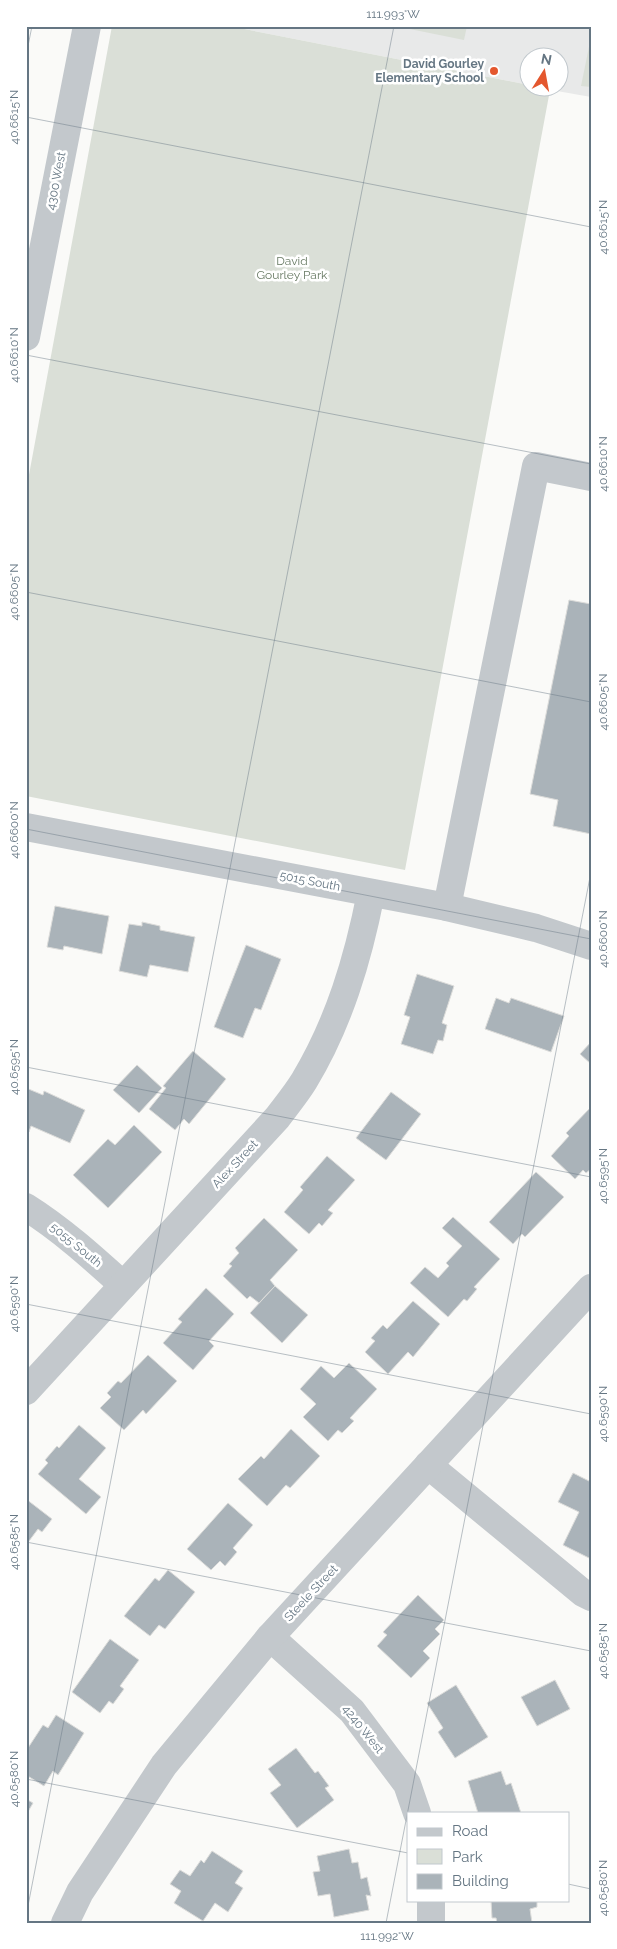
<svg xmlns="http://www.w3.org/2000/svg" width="617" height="1949" font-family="Raleway,sans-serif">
<rect width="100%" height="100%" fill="#fafaf8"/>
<!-- built -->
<polygon fill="#e8e9e9" points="229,26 591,26 591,97 540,88 560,88 560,58 530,58 529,85"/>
<!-- park -->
<g fill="#dadfd7">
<polygon points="112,26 229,26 529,85 530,88 550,90 405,870 26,796 26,491"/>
<polygon points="395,26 467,26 464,40"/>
<polygon points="591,37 591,87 581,86"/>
</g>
<!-- building -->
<g fill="#aab3b9" stroke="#dcdcda">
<polygon points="569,600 591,604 591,834 553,826 558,800 530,794"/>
<polygon points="55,906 109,916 102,954 64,946 63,950 47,947"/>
<polygon points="142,922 160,926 160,930 195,937 188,972 150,965 147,977 119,971 129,924 142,926"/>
<polygon points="246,945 281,959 261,1010 255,1008 243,1038 214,1027"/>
<polygon points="417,974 454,986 442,1023 447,1025 443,1041 438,1040 433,1054 401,1044 410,1017 404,1015"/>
<polygon points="496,998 509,1003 511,998 564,1016 551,1052 485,1029"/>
<polygon points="591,1042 591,1064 580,1054"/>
<polygon points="193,1051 226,1079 189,1124 184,1119 175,1130 149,1109 166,1088 163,1086"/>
<polygon points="137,1065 162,1088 139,1113 113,1090"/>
<polygon points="26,1088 43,1095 44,1091 85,1110 70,1143 31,1126 29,1132 26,1131"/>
<polygon points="391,1092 421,1114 386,1160 356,1138"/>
<polygon points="591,1107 591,1169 586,1173 583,1170 575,1179 551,1156 569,1136 566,1133"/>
<polygon points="134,1125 162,1152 108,1208 73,1175 108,1139 115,1145"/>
<polygon points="327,1156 355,1180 328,1210 333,1213 322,1226 319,1223 309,1234 284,1212 303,1190 300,1187"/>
<polygon points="536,1172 564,1197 525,1237 522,1234 513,1244 489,1222"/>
<polygon points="453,1217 500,1259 474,1287 477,1289 467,1301 464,1299 448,1317 410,1283 425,1267 438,1278 449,1266 446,1263 462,1246 442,1228"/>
<polygon points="264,1218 298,1250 270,1280 275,1286 259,1303 250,1296 247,1299 223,1276 232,1266 229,1264 239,1253 235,1248"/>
<polygon points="275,1286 308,1315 282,1343 250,1313"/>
<polygon points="206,1288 234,1314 209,1341 214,1346 193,1370 163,1343 182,1322 178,1319"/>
<polygon points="413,1301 440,1324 413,1357 408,1352 388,1374 365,1352 375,1341 371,1338 383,1325 387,1329"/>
<polygon points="148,1355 177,1381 146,1414 143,1410 124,1430 100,1408 111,1397 107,1393 118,1381 121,1383"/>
<polygon points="349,1363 377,1389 350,1418 354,1421 342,1433 338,1430 328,1441 303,1417 316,1404 300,1389 321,1366 334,1378"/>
<polygon points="79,1425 106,1448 79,1479 101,1497 86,1514 38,1474 48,1463 45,1460 57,1446 59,1448"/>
<polygon points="291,1429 320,1456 290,1488 286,1485 267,1506 238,1479 261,1456 264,1459"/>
<polygon points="573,1473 591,1482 591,1556 589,1558 563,1545 579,1512 558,1502"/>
<polygon points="26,1499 52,1519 42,1532 38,1529 26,1545"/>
<polygon points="228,1503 253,1525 233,1548 237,1552 225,1566 220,1561 211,1570 187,1549"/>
<polygon points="168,1570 195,1592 165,1629 159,1625 150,1636 124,1616 155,1578 159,1581"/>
<polygon points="418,1595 444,1620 435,1629 440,1634 423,1651 430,1658 411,1678 377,1646 387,1635 383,1632"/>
<polygon points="110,1639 139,1660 120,1686 124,1689 113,1704 109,1701 100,1713 72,1692"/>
<polygon points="555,1680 570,1709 537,1726 521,1697"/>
<polygon points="456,1685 488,1737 455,1758 438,1732 443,1728 427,1703"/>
<polygon points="56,1715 84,1733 58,1775 53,1771 44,1786 26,1775 26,1751 43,1725 48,1728"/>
<polygon points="296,1748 315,1773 318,1771 329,1786 325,1788 334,1800 297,1828 270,1793 281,1785 268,1769"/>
<polygon points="501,1771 506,1785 511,1783 521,1813 478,1813 468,1781"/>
<polygon points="26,1799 33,1803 26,1815"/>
<polygon points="349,1849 352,1863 358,1862 361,1879 367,1877 371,1896 366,1895 369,1910 334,1917 330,1894 318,1896 313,1872 320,1871 317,1856"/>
<polygon points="212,1851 243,1871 235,1883 243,1888 228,1912 215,1903 203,1921 174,1903 181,1891 170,1884 180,1870 190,1876 201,1860 204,1863"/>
<polygon points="491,1900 537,1900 537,1907 530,1909 532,1923 497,1923 496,1918 492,1918"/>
</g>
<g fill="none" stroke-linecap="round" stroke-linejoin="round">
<!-- minor -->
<g stroke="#c3c8cc" stroke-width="28">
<polyline points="26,337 87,26"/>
<polyline points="26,827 447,907 536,928 591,946"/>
<polyline points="447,907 536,466 591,477"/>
<path d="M 26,1207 C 61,1229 92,1257 123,1285"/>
<path d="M 26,1391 L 277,1118 C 286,1106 296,1094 304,1081 C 339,1023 358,959 371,893"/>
<polyline points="428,1465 583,1593 591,1597"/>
<polyline points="270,1637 352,1711 407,1784 417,1813"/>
<polyline points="65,1923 80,1892 164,1765 270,1637 591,1288"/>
<polyline points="431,1923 431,1900"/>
</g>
</g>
<!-- ticks -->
<path fill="none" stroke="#657683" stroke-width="1" stroke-opacity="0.45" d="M 26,56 L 32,26M 26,117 L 591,227M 26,355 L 591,464M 26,592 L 591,702M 26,829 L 591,939M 26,1067 L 591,1177M 26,1304 L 591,1414M 26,1542 L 591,1651M 26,1779 L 408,1853M 568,1884 L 591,1889M 26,1916 L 394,26M 386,1923 L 591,872"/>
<!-- markers -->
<circle fill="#e4572e" stroke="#fff" stroke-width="2" cx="494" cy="71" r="5"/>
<g text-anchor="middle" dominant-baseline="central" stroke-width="5" stroke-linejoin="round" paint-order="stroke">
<!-- poi labels -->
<g font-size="12" font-weight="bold" fill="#657683" stroke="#fff" text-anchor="end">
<text x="484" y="64">David Gourley<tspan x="484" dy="14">Elementary School</tspan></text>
</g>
<!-- street labels -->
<g font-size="12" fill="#657683" stroke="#fff">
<text transform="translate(56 181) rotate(-79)">4300 West</text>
<text transform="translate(310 881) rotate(11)">5015 South</text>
<text transform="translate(235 1164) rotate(-47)">Alex Street</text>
<text transform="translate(76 1245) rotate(39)">5055 South</text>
<text transform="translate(311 1593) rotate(-47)">Steele Street</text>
<text transform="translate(363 1729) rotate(51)">4240 West</text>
</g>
<!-- park labels -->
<g font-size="12" fill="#687a64" stroke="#fff">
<text x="292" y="261">David<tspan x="292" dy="14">Gourley Park</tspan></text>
</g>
</g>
<!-- border -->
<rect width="617" height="1949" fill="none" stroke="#ffffff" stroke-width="55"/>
<!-- legend -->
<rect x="407" y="1812" width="162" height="90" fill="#ffffff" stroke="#c1c8cd"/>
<rect x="417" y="1828" width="25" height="8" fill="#c3c8cc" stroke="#c1c8cd"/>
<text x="452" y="1836" font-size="15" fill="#657683">Road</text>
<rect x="417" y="1849" width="25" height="15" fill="#dadfd7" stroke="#c1c8cd"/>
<text x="452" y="1862" font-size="15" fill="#657683">Park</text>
<rect x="417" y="1874" width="25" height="15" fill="#aab3b9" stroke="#c1c8cd"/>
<text x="452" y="1886" font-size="15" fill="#657683">Building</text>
<!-- north arrow -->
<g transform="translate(544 72) rotate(11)"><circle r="24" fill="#ffffff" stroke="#c1c8cd"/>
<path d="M0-4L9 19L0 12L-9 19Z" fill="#e4572e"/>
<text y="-8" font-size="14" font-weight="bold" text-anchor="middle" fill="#657683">N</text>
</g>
<rect x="28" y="28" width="562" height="1894" fill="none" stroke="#657683" stroke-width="2"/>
<g font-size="12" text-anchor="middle" fill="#657683">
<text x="393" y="18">111.993°W</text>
<text transform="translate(14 117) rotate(-90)" y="4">40.6615°N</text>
<text transform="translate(603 227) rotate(-90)" y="4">40.6615°N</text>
<text transform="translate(14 355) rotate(-90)" y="4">40.6610°N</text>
<text transform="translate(603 464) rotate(-90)" y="4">40.6610°N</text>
<text transform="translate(14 592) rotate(-90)" y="4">40.6605°N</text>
<text transform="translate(603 702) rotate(-90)" y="4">40.6605°N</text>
<text transform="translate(14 830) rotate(-90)" y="4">40.6600°N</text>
<text transform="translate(603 939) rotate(-90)" y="4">40.6600°N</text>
<text transform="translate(14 1067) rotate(-90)" y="4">40.6595°N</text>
<text transform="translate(603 1176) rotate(-90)" y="4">40.6595°N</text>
<text transform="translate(14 1304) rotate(-90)" y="4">40.6590°N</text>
<text transform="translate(603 1414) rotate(-90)" y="4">40.6590°N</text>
<text transform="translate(14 1542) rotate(-90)" y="4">40.6585°N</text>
<text transform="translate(603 1651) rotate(-90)" y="4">40.6585°N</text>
<text transform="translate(14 1779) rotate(-90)" y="4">40.6580°N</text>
<text transform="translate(603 1888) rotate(-90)" y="4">40.6580°N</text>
<text x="387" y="1940">111.992°W</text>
</g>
</svg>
